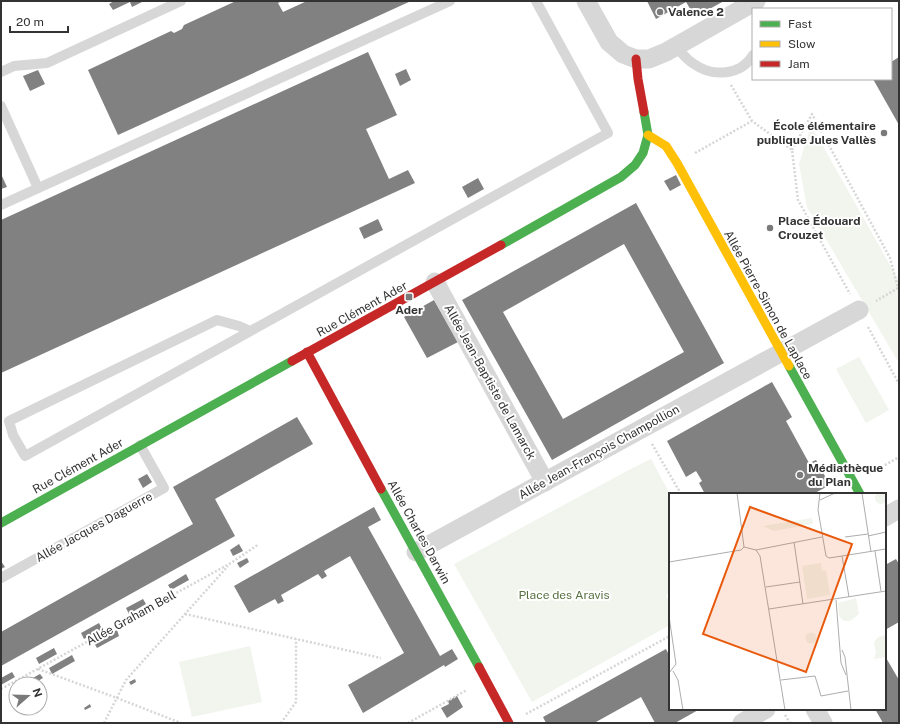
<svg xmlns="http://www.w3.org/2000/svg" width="900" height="724" font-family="'Public Sans',sans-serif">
<rect width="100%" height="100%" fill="#fff"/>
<!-- green -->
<g fill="#f1f5ed">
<polygon points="811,125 899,281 899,363 807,207 799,164"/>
<polygon points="859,357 889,410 866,423 836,369"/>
<polygon points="651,459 670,494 670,593 666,595 670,604 670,625 532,702 454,564 627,471"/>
<polygon points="250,646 262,702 192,717 179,662"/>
</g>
<!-- building -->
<g fill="#818181" fill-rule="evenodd">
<polygon points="114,1 144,1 132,7 130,2 113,10 109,4"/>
<polygon points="236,1 282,1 278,3 283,12 307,1 411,1 118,135 88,70 171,31 174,33 182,29 184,25"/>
<polygon points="647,1 724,1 695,17 686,2 656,19"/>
<polygon points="368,52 397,115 366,129 389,179 408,170 415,183 1,373 1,220"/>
<polygon points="899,57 899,125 873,79 891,79 891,62"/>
<polygon points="406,69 411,80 400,86 395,74"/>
<polygon points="38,70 45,84 30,91 23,76"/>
<polygon points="1,174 7,187 1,189"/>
<polygon points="676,175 681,185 670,191 664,181"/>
<polygon points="478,178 484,189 468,198 462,187"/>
<path d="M 636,203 L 724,363 L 552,460 L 462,300 ZM 624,244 L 684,352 L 563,419 L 503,312 Z"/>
<polygon points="378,219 383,230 364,239 359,228"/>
<polygon points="434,300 458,342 427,358 404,317"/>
<polygon points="772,382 792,417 786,421 809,463 816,460 830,485 813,494 705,494 699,483 702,481 696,471 686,477 667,441"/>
<polygon points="297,417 313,444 215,499 235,536 1,666 1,632 193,524 173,487"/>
<polygon points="147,474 152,482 143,488 138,479"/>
<polygon points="374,507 381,520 368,527 440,656 452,649 458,659 445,667 444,665 363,713 348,685 404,653 350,556 324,571 327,576 322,579 318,574 281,595 284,601 278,604 275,599 249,613 234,586"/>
<polygon points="239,544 243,551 233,556 230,550"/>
<polygon points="247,558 249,562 240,568 237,563"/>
<polygon points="896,559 899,564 899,622 885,630 885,565"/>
<polygon points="1,561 5,567 1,569"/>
<polygon points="186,574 189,580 171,590 168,585"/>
<polygon points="143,599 146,604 129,614 126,608"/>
<polygon points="99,623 102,629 84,639 81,633"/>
<polygon points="117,630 119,636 97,648 94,643"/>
<polygon points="54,648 57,654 39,664 36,658"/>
<polygon points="666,649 670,657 670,709 700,709 675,723 655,723 641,697 596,722 596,723 546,723 543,717"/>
<polygon points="72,655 75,661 52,674 49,668"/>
<polygon points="885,656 899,680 899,723 883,723 875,709 885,709"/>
<polygon points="12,672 15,677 1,685 1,678"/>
<polygon points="40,674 43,678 33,684 22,684"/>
<polygon points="135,679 136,682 131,685 129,682"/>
<polygon points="457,696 463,707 447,718 441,708 449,704 448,701"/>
<polygon points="90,704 91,707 85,710 84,708"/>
</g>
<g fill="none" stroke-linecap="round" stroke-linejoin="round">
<!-- path -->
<g stroke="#d6d6d6" stroke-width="2.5" stroke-dasharray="2 2" stroke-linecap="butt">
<polyline points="731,85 752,121"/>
<polyline points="792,150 812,114 890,258 898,288 876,301"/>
<polyline points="695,153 752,121 792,150 798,200 850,294"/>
<polyline points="868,327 899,384"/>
<polyline points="652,444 681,494"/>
<polyline points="871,473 899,457"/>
<polyline points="185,614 381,658"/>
<polyline points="38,669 117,698 181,723"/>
<polyline points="1,689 231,563 259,544"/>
<polyline points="526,714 670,636"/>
<polyline points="785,715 790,723"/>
<polyline points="104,723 126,680 228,566"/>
<polyline points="281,723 296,702 296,639"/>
<polyline points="408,723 467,690"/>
</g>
<!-- lane -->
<g stroke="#d7d7d7" stroke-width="10">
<path d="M 676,47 C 681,52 687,60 694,64 C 712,77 741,76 753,55"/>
<polyline points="1,72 14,66 47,63 181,1"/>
<polyline points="1,106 38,188"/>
<polyline points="1,205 450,1"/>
<polyline points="250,331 239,326 217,320 9,421 13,435 25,456 608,133 536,1"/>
<polyline points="1,578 164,488 140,445"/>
</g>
<!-- street -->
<g stroke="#d7d7d7" stroke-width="19">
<polyline points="586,1 609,42 623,54 636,59 649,59 666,52 756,1"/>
<polyline points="435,282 545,482"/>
<polyline points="885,517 899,509"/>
<polyline points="416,552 859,310"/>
<polyline points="815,709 823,723"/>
<polyline points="742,723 766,709"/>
</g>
<!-- fast -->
<g stroke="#4caf50" stroke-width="9">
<polyline points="501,245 621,177 635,165 643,153 648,135 644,112"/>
<polyline points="789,366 860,494"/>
<polyline points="381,489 479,667"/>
<polyline points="1,523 292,361"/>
</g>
<!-- slow -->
<polyline stroke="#ffc107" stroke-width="9" points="648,135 666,146 677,163 789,366"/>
<!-- jam -->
<g stroke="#c62828" stroke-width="9">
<polyline points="636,59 638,79 644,112"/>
<polyline points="307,352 381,489"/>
<polyline points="292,361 501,245"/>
<polyline points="479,667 509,723"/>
</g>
</g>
<!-- markers -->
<g fill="#7a7a7a" stroke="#fff" stroke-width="1.5">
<circle cx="660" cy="12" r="4"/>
<circle cx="884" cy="133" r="4"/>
<circle cx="770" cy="228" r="4"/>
<rect x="405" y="293" width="8" height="8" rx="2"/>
<circle cx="800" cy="475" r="4"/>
</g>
<g text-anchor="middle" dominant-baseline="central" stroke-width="4" stroke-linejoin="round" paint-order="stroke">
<!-- poi labels -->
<g font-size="12" font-weight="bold" fill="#333" stroke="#fff" text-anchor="start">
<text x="668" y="12">Valence 2</text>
<text x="876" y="126" text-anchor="end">École élémentaire<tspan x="876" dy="14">publique Jules Vallès</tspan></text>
<text x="778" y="221">Place Édouard<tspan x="778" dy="14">Crouzet</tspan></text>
<text x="409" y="310" text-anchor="middle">Ader</text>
<text x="808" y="468">Médiathèque<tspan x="808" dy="14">du Plan</tspan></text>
</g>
<!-- street labels -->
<g font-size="12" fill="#333" stroke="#fff">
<text transform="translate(768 305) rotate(61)">Allée Pierre-Simon de Laplace</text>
<text transform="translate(362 309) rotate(-29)">Rue Clément Ader</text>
<text transform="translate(490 382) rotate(61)">Allée Jean-Baptiste de Lamarck</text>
<text transform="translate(599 452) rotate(-29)">Allée Jean-François Champollion</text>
<text transform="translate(78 466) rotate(-29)">Rue Clément Ader</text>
<text transform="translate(94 527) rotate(-29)">Allée Jacques Daguerre</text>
<text transform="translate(419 532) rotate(61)">Allée Charles Darwin</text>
<text transform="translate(131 618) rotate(-29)">Allée Graham Bell</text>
</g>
<!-- park labels -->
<g font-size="12" fill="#56703f" stroke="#fff">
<text x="564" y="595">Place des Aravis</text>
</g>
</g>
<!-- overview -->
<g transform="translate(669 493)">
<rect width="217" height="217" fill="#fff"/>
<path d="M206 5a6 6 0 1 1 12 0a6 6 0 1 1-12 0ZM 143,25 L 144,31 L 105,38 L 94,33 ZM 152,70 L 153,78 L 157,77 L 161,102 L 138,106 L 133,73 ZM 187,105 L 190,121 L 181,128 L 175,128 L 170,123 L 169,110 ZM136.5 145a5.5 5.5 0 1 1 11 0a5.5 5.5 0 1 1-11 0ZM 217,142 L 217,168 L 216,164 L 205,166 L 207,160 L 205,149 L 209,144 Z" fill="#f1f5ed"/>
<path fill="none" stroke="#adadad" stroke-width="1" d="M 68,0 L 75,54M 151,0 L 149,17 L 157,63 L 160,65 L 173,63 L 180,104M 193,0 L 202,59M 151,7 L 166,0M 199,43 L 217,39M 176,44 L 199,41M 125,49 L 134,111M 75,54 L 87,57 L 91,63 L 116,217M 87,57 L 153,44M 206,58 L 212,98M 173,63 L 217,56M 0,69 L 72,57 L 75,54M 97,94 L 131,89M 167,107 L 172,170 L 177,182M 100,116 L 217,98M 0,123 L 7,171 L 0,180M 173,157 L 176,164 L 182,217M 4,178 L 9,187 L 14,217M 112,187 L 146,183 L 152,203 L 179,198"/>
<path fill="#e8590c" fill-opacity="0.15" stroke="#e8590c" stroke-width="2" d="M 81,14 L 183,51 L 137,179 L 34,141 Z"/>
<rect width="217" height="217" fill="none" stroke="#333" stroke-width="2"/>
</g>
<!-- border -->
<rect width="900" height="724" fill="none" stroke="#333333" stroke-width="4"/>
<!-- legend -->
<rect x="752" y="8" width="140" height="72" fill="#ffffff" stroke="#adadad"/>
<rect x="760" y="21" width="20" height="6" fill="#4caf50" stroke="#adadad"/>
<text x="788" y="28" font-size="12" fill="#333333">Fast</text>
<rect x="760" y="41" width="20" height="6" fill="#ffc107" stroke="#adadad"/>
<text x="788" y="48" font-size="12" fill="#333333">Slow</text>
<rect x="760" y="61" width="20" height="6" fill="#c62828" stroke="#adadad"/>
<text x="788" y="68" font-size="12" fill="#333333">Jam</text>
<!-- north arrow -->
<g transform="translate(28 696) rotate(70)"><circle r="19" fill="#ffffff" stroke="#adadad"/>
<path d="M0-3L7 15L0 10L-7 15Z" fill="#7a7a7a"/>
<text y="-6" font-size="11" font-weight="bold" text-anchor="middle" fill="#333333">N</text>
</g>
<!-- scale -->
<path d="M10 26v6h58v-6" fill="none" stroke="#333333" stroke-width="2"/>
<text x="16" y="26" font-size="12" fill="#333333" stroke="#ffffff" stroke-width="3" paint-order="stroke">20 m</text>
</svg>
